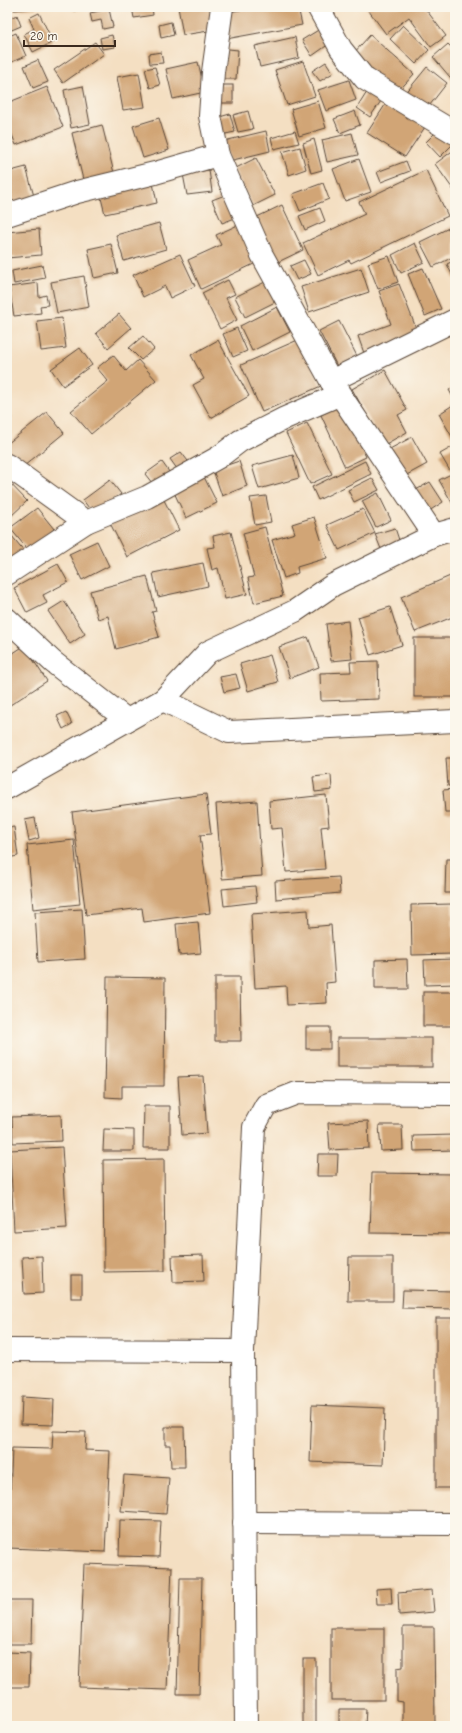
<svg xmlns="http://www.w3.org/2000/svg" width="462" height="1733" font-family="'Comic Neue',sans-serif">
<rect width="100%" height="100%" fill="#fbf7ec"/>
<filter id="ink" filterUnits="userSpaceOnUse"><feTurbulence type="fractalNoise" baseFrequency=".025" numOctaves="2"/><feDisplacementMap in="SourceGraphic" scale="8" xChannelSelector="R" yChannelSelector="G"/><feConvolveMatrix kernelMatrix="1 2 1 2 8 2 1 2 1" color-interpolation-filters="sRGB"/></filter>
<filter id="wash" filterUnits="userSpaceOnUse"><feTurbulence type="fractalNoise" baseFrequency=".012" numOctaves="4" result="noise"/><feDisplacementMap in="SourceGraphic" scale="16" xChannelSelector="R" yChannelSelector="G"/><feGaussianBlur stdDeviation="0.9" result="paint"/><feColorMatrix in="noise" values="0 0 0 0 0 0 0 0 0 0 0 0 0 0 0 0 0 1.4 0 .05"/><feComposite in="paint" operator="in"/></filter>
<g filter="url(#wash)">
<rect width="100%" height="100%" fill="#f4dfc2"/>
<g id="blocks">
<!-- building -->
<g fill="#d1a576">
<polygon points="14,7 36,7 36,8 14,10"/>
<polygon points="73,7 85,7 74,11"/>
<polygon points="132,7 152,7 153,15 134,18"/>
<polygon points="178,7 211,7 215,30 183,35"/>
<polygon points="256,7 298,7 302,25 226,39 229,12"/>
<polygon points="366,7 424,7 446,36 431,47 409,17 386,34"/>
<polygon points="109,9 113,27 103,29 101,20 92,22 90,13"/>
<polygon points="39,13 53,42 33,52 24,34 34,29 29,18"/>
<polygon points="17,15 21,26 7,32 7,19"/>
<polygon points="171,22 174,35 161,38 159,25"/>
<polygon points="403,25 429,50 416,64 390,39"/>
<polygon points="320,29 329,44 312,56 302,40"/>
<polygon points="16,33 26,56 7,64 7,37"/>
<polygon points="112,35 115,47 102,49 100,38"/>
<polygon points="370,35 414,74 396,94 352,55"/>
<polygon points="295,37 299,58 260,67 255,46"/>
<polygon points="95,42 104,54 63,83 54,70"/>
<polygon points="448,44 455,51 455,83 433,57"/>
<polygon points="219,48 238,50 236,79 218,79"/>
<polygon points="161,52 163,63 150,64 149,54"/>
<polygon points="38,60 48,82 33,88 24,66"/>
<polygon points="303,61 315,96 287,105 275,70"/>
<polygon points="198,62 205,92 173,99 166,69"/>
<polygon points="326,62 333,73 320,81 312,71"/>
<polygon points="155,67 160,85 150,88 145,69"/>
<polygon points="427,67 447,83 426,110 405,94"/>
<polygon points="139,73 145,107 123,110 117,77"/>
<polygon points="349,80 356,100 326,111 318,90"/>
<rect x="218" y="85" width="15" height="18"/>
<polygon points="83,86 90,124 71,128 64,90"/>
<polygon points="47,87 63,127 16,145 7,122 7,103"/>
<polygon points="367,92 381,101 370,117 357,108"/>
<polygon points="318,101 326,128 299,136 291,109"/>
<polygon points="387,102 425,127 405,157 367,133"/>
<polygon points="248,111 253,129 238,132 233,115"/>
<polygon points="355,111 360,125 340,133 334,119"/>
<polygon points="230,114 235,132 221,135 216,118"/>
<polygon points="159,118 169,150 143,158 133,126"/>
<polygon points="102,125 115,177 84,184 72,133"/>
<polygon points="442,126 455,142 440,157 426,142"/>
<polygon points="266,131 270,151 229,161 224,141"/>
<polygon points="295,131 299,143 274,149 271,138"/>
<polygon points="352,133 358,155 327,162 322,140"/>
<polygon points="314,139 322,170 311,173 303,143"/>
<polygon points="300,147 306,169 289,175 282,152"/>
<polygon points="455,149 455,192 435,164"/>
<polygon points="7,153 10,163 7,164"/>
<polygon points="256,158 275,195 253,206 234,169"/>
<polygon points="359,159 371,192 345,201 333,169"/>
<polygon points="406,161 410,171 381,182 377,172"/>
<polygon points="26,167 35,200 7,208 7,172"/>
<polygon points="209,170 212,192 187,195 183,174"/>
<polygon points="426,170 448,216 351,263 349,260 318,275 303,243 365,214 359,202"/>
<polygon points="153,183 157,203 105,214 100,194"/>
<polygon points="323,183 329,199 300,211 293,194"/>
<polygon points="225,195 235,218 222,223 212,200"/>
<polygon points="282,205 303,250 276,263 255,218"/>
<polygon points="320,208 325,221 305,230 299,216"/>
<polygon points="159,223 166,249 124,261 116,235"/>
<polygon points="238,225 256,263 201,289 188,260 221,245 216,235"/>
<polygon points="455,225 455,256 433,267 420,242"/>
<polygon points="39,229 41,255 7,258 7,232"/>
<polygon points="415,243 424,262 401,273 392,255"/>
<polygon points="111,244 118,273 94,278 88,249"/>
<polygon points="180,254 195,286 170,298 165,286 143,297 133,275"/>
<polygon points="389,256 398,282 378,289 368,263"/>
<polygon points="304,260 311,274 297,280 290,266"/>
<polygon points="455,260 455,281 447,264"/>
<polygon points="42,265 45,278 14,284 12,271"/>
<polygon points="361,268 369,292 309,312 301,287"/>
<polygon points="423,268 441,309 425,316 408,274"/>
<polygon points="84,276 89,307 57,313 51,282"/>
<polygon points="271,279 281,299 245,317 235,297"/>
<polygon points="228,280 235,294 226,298 237,320 220,329 202,293"/>
<polygon points="38,283 39,297 46,295 48,305 40,306 41,313 14,316 9,287"/>
<polygon points="399,284 419,336 365,356 358,336 391,324 379,291"/>
<polygon points="277,307 290,332 252,351 240,326"/>
<polygon points="119,314 131,328 108,348 96,333"/>
<polygon points="62,318 66,348 41,351 37,321"/>
<polygon points="339,321 359,360 339,370 319,331"/>
<polygon points="237,328 247,351 233,357 223,334"/>
<polygon points="143,336 154,349 141,360 129,348"/>
<polygon points="300,339 321,386 262,412 241,365"/>
<polygon points="218,340 249,396 211,418 193,385 204,379 191,355"/>
<polygon points="80,348 92,365 63,386 51,369"/>
<polygon points="113,355 126,371 138,360 156,380 91,434 71,411 108,381 97,368"/>
<polygon points="385,370 407,410 398,415 407,432 384,445 352,389"/>
<polygon points="455,387 455,401 449,390"/>
<polygon points="342,405 366,457 345,467 321,415"/>
<polygon points="453,405 455,408 455,442 439,414"/>
<polygon points="7,412 12,418 7,422"/>
<polygon points="47,412 64,433 18,471 7,457 7,444"/>
<polygon points="307,423 332,474 310,484 286,433"/>
<polygon points="412,437 427,464 403,477 388,450"/>
<polygon points="454,446 455,468 450,471 440,454"/>
<polygon points="181,452 191,465 180,473 170,459"/>
<polygon points="293,455 299,478 259,489 252,466"/>
<polygon points="239,461 247,486 222,496 213,470"/>
<polygon points="365,461 371,474 318,500 312,487"/>
<polygon points="162,462 172,476 156,488 145,474"/>
<polygon points="455,472 455,508 439,480"/>
<polygon points="202,473 217,503 186,518 172,488"/>
<polygon points="372,478 379,490 354,502 348,490"/>
<polygon points="7,480 27,501 9,518 7,516"/>
<polygon points="110,480 121,494 94,515 83,500"/>
<polygon points="430,482 443,502 429,511 416,490"/>
<polygon points="378,493 391,520 376,527 362,501"/>
<polygon points="162,496 179,530 127,557 110,523"/>
<polygon points="266,496 271,522 255,525 250,498"/>
<polygon points="37,508 54,529 28,550 10,528"/>
<polygon points="363,509 375,533 339,550 327,525"/>
<polygon points="314,517 327,558 297,567 298,573 284,578 272,540 295,533 292,524"/>
<polygon points="265,527 283,596 254,603 248,578 254,577 243,533"/>
<polygon points="395,528 400,543 381,549 375,534"/>
<polygon points="7,530 25,552 7,566"/>
<polygon points="231,532 247,594 225,599 218,568 212,570 207,548 215,547 213,536"/>
<polygon points="97,541 109,566 82,580 69,554"/>
<polygon points="203,563 208,586 158,597 153,573"/>
<polygon points="58,564 68,582 43,595 47,603 27,613 14,588"/>
<polygon points="455,574 455,616 415,632 401,597"/>
<polygon points="147,576 156,611 152,612 159,637 116,649 108,616 98,619 90,591"/>
<polygon points="64,601 85,634 70,644 48,611"/>
<polygon points="390,607 402,645 370,655 358,617"/>
<polygon points="348,621 352,659 331,661 326,624"/>
<polygon points="308,637 319,667 290,678 279,647"/>
<rect x="414" y="638" width="41" height="59"/>
<polygon points="24,646 47,681 7,707 7,657"/>
<polygon points="270,655 278,682 248,691 240,664"/>
<polygon points="378,661 379,699 321,701 320,673 351,672 350,662"/>
<polygon points="236,674 240,688 224,692 220,677"/>
<polygon points="66,712 72,724 63,729 57,716"/>
<polygon points="446,758 455,758 455,786 448,786"/>
<polygon points="331,775 332,790 315,792 313,777"/>
<polygon points="455,789 455,812 445,812 443,790"/>
<polygon points="206,794 211,834 200,835 210,913 144,922 142,908 86,915 72,812"/>
<polygon points="326,795 329,826 321,827 325,869 286,872 282,828 271,829 269,801"/>
<polygon points="257,801 262,876 222,879 216,804"/>
<polygon points="35,818 39,838 29,841 25,820"/>
<polygon points="14,827 18,856 7,858 7,828"/>
<polygon points="74,840 80,904 33,909 27,845"/>
<polygon points="446,859 455,859 455,893 445,893"/>
<polygon points="339,877 340,893 276,899 275,881"/>
<polygon points="255,886 257,902 224,906 222,889"/>
<polygon points="452,904 453,954 412,955 411,905"/>
<polygon points="82,909 85,959 38,962 35,912"/>
<polygon points="308,910 309,927 331,925 335,982 326,983 327,1003 287,1005 286,986 255,988 251,914"/>
<polygon points="198,922 201,953 179,955 176,924"/>
<polygon points="407,959 408,989 375,989 375,960"/>
<polygon points="454,959 455,984 425,985 424,960"/>
<polygon points="107,977 165,978 164,1086 122,1086 122,1098 105,1097"/>
<polygon points="215,977 240,977 241,1041 215,1041"/>
<rect x="423" y="992" width="32" height="34"/>
<rect x="306" y="1027" width="24" height="22"/>
<rect x="337" y="1038" width="95" height="29"/>
<polygon points="203,1076 207,1133 182,1135 178,1077"/>
<polygon points="144,1106 170,1106 170,1148 143,1148"/>
<polygon points="61,1115 62,1141 13,1143 12,1117"/>
<polygon points="368,1121 369,1148 330,1150 328,1123"/>
<polygon points="379,1125 402,1125 403,1150 381,1151"/>
<polygon points="104,1129 134,1130 134,1151 103,1151"/>
<polygon points="455,1135 455,1150 414,1151 413,1136"/>
<polygon points="62,1147 67,1228 14,1231 10,1150"/>
<polygon points="318,1154 338,1154 337,1176 317,1176"/>
<polygon points="164,1159 165,1271 104,1272 103,1160"/>
<polygon points="372,1173 455,1174 455,1234 370,1233"/>
<polygon points="203,1255 204,1281 173,1282 172,1256"/>
<polygon points="42,1256 43,1293 24,1294 22,1257"/>
<polygon points="349,1257 393,1257 393,1301 348,1301"/>
<rect x="71" y="1275" width="11" height="23"/>
<polygon points="403,1290 455,1291 455,1309 402,1308"/>
<rect x="436" y="1318" width="19" height="170"/>
<polygon points="22,1397 54,1399 53,1425 21,1424"/>
<polygon points="312,1405 385,1408 383,1465 310,1462"/>
<polygon points="165,1427 184,1427 185,1467 171,1467 170,1445 165,1445"/>
<polygon points="53,1431 86,1432 85,1450 110,1451 105,1552 8,1548 12,1448 52,1449"/>
<polygon points="124,1475 169,1478 166,1514 121,1511"/>
<polygon points="120,1520 161,1521 159,1557 119,1556"/>
<polygon points="84,1564 172,1567 167,1690 79,1687"/>
<polygon points="180,1578 202,1578 199,1694 177,1694"/>
<polygon points="391,1588 392,1604 377,1604 376,1589"/>
<polygon points="432,1590 434,1612 399,1615 398,1593"/>
<polygon points="7,1600 32,1600 31,1644 7,1644"/>
<polygon points="403,1627 434,1627 435,1724 403,1724 403,1702 397,1701 397,1668 403,1667"/>
<rect x="331" y="1628" width="53" height="72"/>
<polygon points="7,1652 30,1653 29,1687 7,1687"/>
<rect x="303" y="1659" width="13" height="67"/>
<polygon points="339,1709 366,1709 365,1726 339,1726"/>
</g>
</g>
</g>
<g filter="url(#ink)">
<use href="#blocks" fill-opacity="0" stroke="#574537" stroke-width="1"/>
<g fill="none" stroke-linecap="round" stroke-linejoin="round">
<!-- minor casing -->
<g stroke="#574537" stroke-width="24">
<g id="minor">
<polyline points="222,7 213,72 210,116 218,155 262,255 331,381 434,535"/>
<polyline points="318,7 341,49 365,79 455,133"/>
<polyline points="7,215 77,192 155,173 218,155"/>
<polyline points="331,381 455,320"/>
<polyline points="7,465 86,522"/>
<polyline points="7,574 86,522 147,497 219,457 240,441 285,418 341,394"/>
<polyline points="7,619 53,662 127,720"/>
<polyline points="163,700 229,732 455,721"/>
<polyline points="7,788 163,700 208,652 295,611 333,585 434,535 455,529"/>
<polyline points="7,1350 243,1351"/>
<polyline points="244,1523 455,1524"/>
<polyline points="246,1726 243,1351 254,1127 266,1105 297,1093 455,1094"/>
</g>
</g>
<!-- minor -->
<use href="#minor" stroke="#fff" stroke-width="22"/>
</g>
</g>
<!-- margin -->
<rect width="462" height="1733" fill="none" stroke="#fbf7ec" stroke-width="24"/>
<!-- scale -->
<path d="M24 40v6h91v-6" fill="none" stroke="#3b2a1e" stroke-width="2"/>
<text x="30" y="40" font-size="12" fill="#3b2a1e" stroke="#fbf7ec" stroke-width="3" paint-order="stroke">20 m</text>
</svg>
